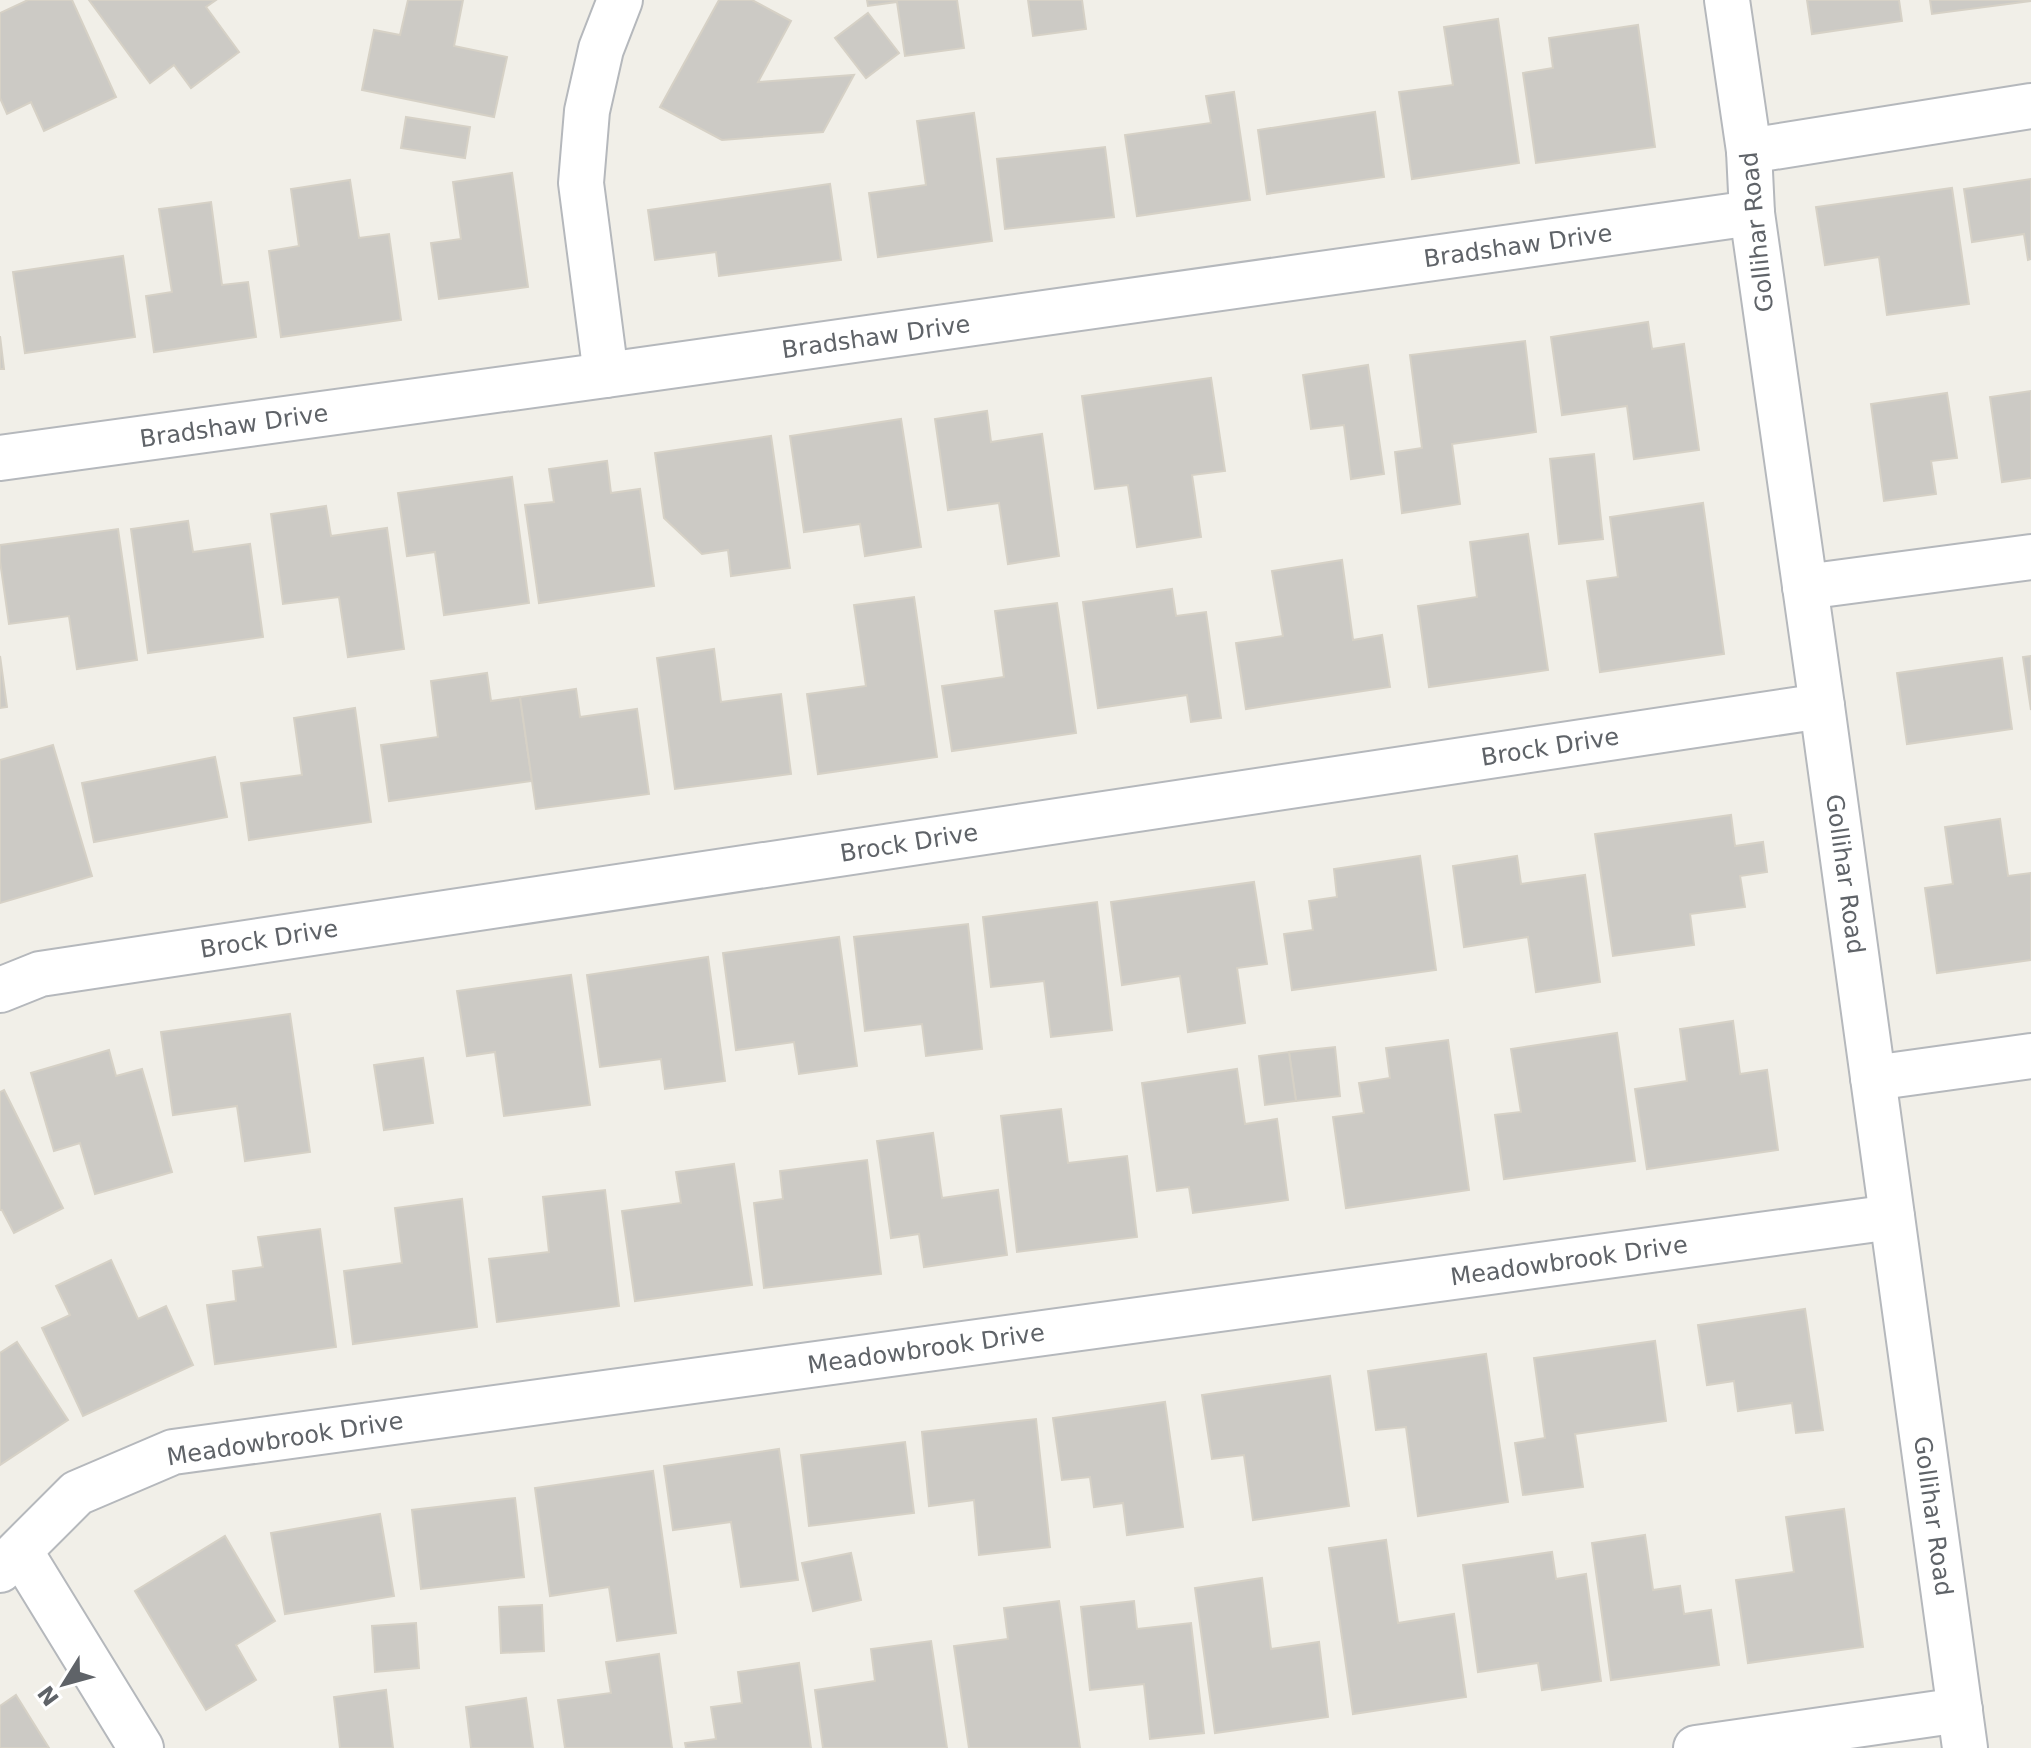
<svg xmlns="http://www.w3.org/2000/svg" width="2031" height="1748" font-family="'DejaVu Sans',sans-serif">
<rect width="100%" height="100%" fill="#f1efe8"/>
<!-- building -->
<g fill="#cccac5" stroke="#d6d1c6" stroke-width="2">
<polygon points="28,0 72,0 116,97 44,131 31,102 7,114 0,98 0,13"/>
<polygon points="89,0 216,0 206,7 239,52 191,88 174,65 150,83"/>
<polygon points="408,0 463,0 454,46 507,57 494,117 362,90 374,30 400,35"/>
<polygon points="719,0 752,0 791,21 758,82 854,75 823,132 722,140 660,107"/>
<polygon points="867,0 957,0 964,48 905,56 897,2 868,6"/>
<polygon points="1028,0 1082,0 1086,29 1033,36"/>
<polygon points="1807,0 1899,0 1902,21 1812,34"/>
<polygon points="1930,0 2031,0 2031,1 1932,14"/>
<polygon points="868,13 899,53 866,78 835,38"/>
<polygon points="1498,19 1519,163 1412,179 1399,92 1453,85 1444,27"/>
<polygon points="1638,25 1655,147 1536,163 1523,73 1553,68 1549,38"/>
<polygon points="1234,92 1250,200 1137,216 1125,135 1211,123 1206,96"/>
<polygon points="1375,112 1384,177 1267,194 1258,130"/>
<polygon points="974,113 992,241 878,257 869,193 926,185 917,121"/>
<polygon points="406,117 470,127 465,158 401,148"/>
<polygon points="1105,147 1114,217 1005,229 997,159"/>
<polygon points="512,173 528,287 439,299 431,243 461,239 453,182"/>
<polygon points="2031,179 2031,259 2028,260 2024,234 1972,242 1964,189"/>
<polygon points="350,180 359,238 389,234 401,320 281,337 269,251 299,246 291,189"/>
<polygon points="830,184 841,260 719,276 716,252 655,260 648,210"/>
<polygon points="1952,188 1969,304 1887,315 1879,257 1825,265 1816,207"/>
<polygon points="211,202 222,285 248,282 256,337 154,352 146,296 172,292 159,209"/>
<polygon points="123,256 135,337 25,353 13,272"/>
<polygon points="1648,322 1652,349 1684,344 1699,450 1634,459 1627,406 1562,415 1551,337"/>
<polygon points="0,336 4,369 0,369"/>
<polygon points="1525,341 1536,432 1452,444 1460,504 1402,513 1395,452 1422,448 1410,355"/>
<polygon points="1368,365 1384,474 1351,479 1344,425 1311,429 1303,375"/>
<polygon points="1211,378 1225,471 1192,475 1201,537 1137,547 1128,485 1095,489 1082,396"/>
<polygon points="2031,391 2031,478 2002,482 1990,397"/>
<polygon points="1947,393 1957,458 1931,461 1936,494 1884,501 1871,404"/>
<polygon points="987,411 991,442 1042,434 1059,556 1008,564 999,503 948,510 935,419"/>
<polygon points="901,419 921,547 865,556 860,524 804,532 790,436"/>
<polygon points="771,436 790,568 731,576 728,550 702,554 664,518 655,453"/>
<polygon points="1594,454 1603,539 1559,544 1550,459"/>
<polygon points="607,461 611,493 640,489 654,586 539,603 525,505 554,502 549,469"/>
<polygon points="512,477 529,603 444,615 435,552 407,556 398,493"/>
<polygon points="1703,503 1724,654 1600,672 1587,581 1618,577 1610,517"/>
<polygon points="326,506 331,536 387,528 404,649 348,657 339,597 283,604 271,514"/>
<polygon points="188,521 193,552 250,544 263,637 148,653 131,529"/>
<polygon points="118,529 137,660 77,669 69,616 9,624 0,561 0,545"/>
<polygon points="1528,534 1548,670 1429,687 1418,606 1477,597 1470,542"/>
<polygon points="1342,560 1353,640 1382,635 1390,687 1246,709 1236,643 1283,636 1272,571"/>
<polygon points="1172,589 1176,616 1206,612 1221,718 1191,722 1187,695 1098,708 1083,602"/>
<polygon points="914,597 937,757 818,774 807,694 866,686 854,605"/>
<polygon points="1057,603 1076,733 952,751 942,686 1004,677 995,611"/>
<polygon points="714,649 721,702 781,694 791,774 675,789 657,658"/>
<polygon points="0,656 7,707 0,708"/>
<polygon points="2031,656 2031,710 2023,657"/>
<polygon points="2002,658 2012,729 1907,744 1897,673"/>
<polygon points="487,673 491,701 520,697 532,781 389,801 381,745 438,737 431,681"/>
<polygon points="576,689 580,717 637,709 649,794 536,809 520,697"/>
<polygon points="355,708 371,822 249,840 241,783 302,775 294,718"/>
<polygon points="53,745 92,876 0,903 0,760"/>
<polygon points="215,757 227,817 94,842 82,783"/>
<polygon points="1731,815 1735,846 1763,842 1767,872 1740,876 1745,907 1690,914 1694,945 1613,956 1595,834"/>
<polygon points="2000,819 2008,876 2031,873 2031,960 1937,973 1925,888 1953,884 1945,827"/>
<polygon points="1420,856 1436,970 1292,990 1284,934 1313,930 1309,901 1337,897 1334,869"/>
<polygon points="1517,856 1521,884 1585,875 1600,982 1536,992 1528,937 1464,947 1453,866"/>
<polygon points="1254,882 1267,964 1237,968 1245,1023 1188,1032 1180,976 1122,985 1111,902"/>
<polygon points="1097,902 1112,1030 1051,1037 1044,981 991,987 983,917"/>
<polygon points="968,924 982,1049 926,1056 922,1024 865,1031 854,937"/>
<polygon points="839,937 857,1066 799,1074 794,1042 736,1050 723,953"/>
<polygon points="708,957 725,1081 665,1089 661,1059 600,1067 587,975"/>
<polygon points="571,975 590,1105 504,1116 495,1052 467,1056 457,991"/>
<polygon points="290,1014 310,1152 245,1161 237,1106 173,1115 161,1032"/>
<polygon points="1733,1021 1740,1074 1767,1070 1778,1150 1647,1169 1635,1089 1687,1081 1680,1029"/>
<polygon points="1617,1033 1635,1161 1504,1179 1495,1115 1521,1112 1511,1049"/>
<polygon points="1448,1040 1469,1190 1346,1208 1333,1117 1364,1113 1359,1083 1390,1078 1386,1048"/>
<polygon points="1335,1047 1340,1096 1296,1101 1289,1052"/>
<polygon points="109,1050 116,1076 142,1069 172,1172 95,1194 80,1143 54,1151 31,1073"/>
<polygon points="1289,1052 1296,1101 1265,1105 1259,1056"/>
<polygon points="423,1058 433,1123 384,1130 374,1065"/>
<polygon points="1237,1069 1245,1124 1277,1119 1288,1200 1193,1213 1189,1187 1157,1191 1142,1083"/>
<polygon points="4,1090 63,1208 14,1233 2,1210 0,1210 0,1092"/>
<polygon points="1061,1109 1068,1163 1127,1156 1137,1237 1017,1252 1001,1116"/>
<polygon points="933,1133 942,1198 998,1190 1007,1255 924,1267 919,1234 891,1238 877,1141"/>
<polygon points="867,1160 881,1274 764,1288 754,1203 783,1199 780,1171"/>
<polygon points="734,1164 752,1285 635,1301 622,1211 681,1203 676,1172"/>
<polygon points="605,1190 619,1306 497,1322 489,1259 549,1252 543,1197"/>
<polygon points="462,1199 477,1327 353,1344 344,1271 402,1263 395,1208"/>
<polygon points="320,1229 336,1347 215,1364 207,1305 236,1301 233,1271 263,1267 258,1237"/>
<polygon points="111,1260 138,1319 166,1306 193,1365 83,1416 42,1328 70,1315 56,1286"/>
<polygon points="1805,1309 1823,1430 1796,1433 1792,1403 1738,1411 1734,1381 1707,1385 1698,1325"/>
<polygon points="1655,1341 1666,1421 1575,1434 1583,1487 1523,1495 1515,1443 1545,1438 1534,1358"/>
<polygon points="17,1342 68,1420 0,1465 0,1353"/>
<polygon points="1486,1354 1508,1502 1418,1516 1406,1427 1376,1430 1368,1371"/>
<polygon points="1330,1376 1349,1506 1253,1520 1244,1455 1212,1459 1202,1395"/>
<polygon points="1165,1402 1183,1527 1127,1535 1123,1503 1094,1507 1090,1477 1062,1480 1053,1418"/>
<polygon points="1036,1419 1050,1547 979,1555 974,1500 929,1506 922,1432"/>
<polygon points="905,1442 914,1513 809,1526 801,1455"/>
<polygon points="779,1449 798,1580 741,1587 731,1522 673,1530 664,1466"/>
<polygon points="653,1471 676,1633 617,1641 609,1587 550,1596 535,1488"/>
<polygon points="515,1498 524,1577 421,1589 412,1510"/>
<polygon points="1844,1509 1863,1647 1748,1663 1736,1580 1794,1572 1786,1517"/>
<polygon points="380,1514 394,1596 285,1614 271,1533"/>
<polygon points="1645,1535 1653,1590 1680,1586 1684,1614 1711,1610 1719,1665 1611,1680 1592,1543"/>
<polygon points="225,1536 275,1621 236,1645 256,1680 206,1710 135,1591"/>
<polygon points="1386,1540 1398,1623 1454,1614 1466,1697 1353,1714 1329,1548"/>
<polygon points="1552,1552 1556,1579 1586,1574 1601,1681 1542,1690 1538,1663 1478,1672 1463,1565"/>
<polygon points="851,1553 861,1600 813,1611 802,1563"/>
<polygon points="1262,1578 1271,1649 1319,1642 1328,1717 1215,1733 1195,1588"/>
<polygon points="1059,1601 1080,1748 969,1748 954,1646 1008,1639 1004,1608"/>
<polygon points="1134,1601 1137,1629 1191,1623 1204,1733 1150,1739 1144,1684 1090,1690 1081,1607"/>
<polygon points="542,1605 544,1651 501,1653 499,1607"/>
<polygon points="416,1623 419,1668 375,1672 372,1626"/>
<polygon points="931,1641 947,1748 823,1748 815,1690 875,1681 871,1649"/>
<polygon points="659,1654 672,1748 565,1748 558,1700 611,1693 606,1662"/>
<polygon points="799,1663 811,1748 686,1748 685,1743 716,1739 711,1707 742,1703 738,1672"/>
<polygon points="386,1690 393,1748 340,1748 334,1697"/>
<polygon points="16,1695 49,1748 0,1748 0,1706"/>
<polygon points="526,1698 533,1748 471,1748 466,1707"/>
</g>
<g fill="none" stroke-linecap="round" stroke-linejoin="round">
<!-- minor casing -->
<g stroke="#b5b8bc" stroke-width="48">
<g id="minor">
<polyline points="1749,151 2031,106"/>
<polyline points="606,375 581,183 587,111 601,49 620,0"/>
<polyline points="0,458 606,375 1752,213"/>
<polyline points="1805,587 2031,557"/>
<polyline points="0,990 40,974 1822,706"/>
<polyline points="1873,1078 2031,1056"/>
<polyline points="20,1551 141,1748"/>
<polyline points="0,1570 77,1493 173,1452 1892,1217"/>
<polyline points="1696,1748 1960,1710"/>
</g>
</g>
<!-- tertiary casing -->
<g stroke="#b5b8bc" stroke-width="48">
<polyline id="tertiary" points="1727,0 1749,151 1752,213 1822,706 1965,1748"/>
</g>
<!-- minor -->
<use href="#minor" stroke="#fff" stroke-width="44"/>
<!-- tertiary -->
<use href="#tertiary" stroke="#fff" stroke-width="44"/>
</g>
<g text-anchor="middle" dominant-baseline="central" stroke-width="7" stroke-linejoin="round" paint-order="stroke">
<!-- street labels -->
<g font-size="24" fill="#5f6368" stroke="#fff">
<text transform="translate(1757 232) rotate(-96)">Gollihar Road</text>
<text transform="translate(1518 246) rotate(-8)">Bradshaw Drive</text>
<text transform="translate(876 337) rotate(-8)">Bradshaw Drive</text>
<text transform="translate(234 426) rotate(-8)">Bradshaw Drive</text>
<text transform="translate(1550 747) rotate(-9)">Brock Drive</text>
<text transform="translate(909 843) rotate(-9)">Brock Drive</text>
<text transform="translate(1845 874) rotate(82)">Gollihar Road</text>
<text transform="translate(269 939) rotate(-9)">Brock Drive</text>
<text transform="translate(1569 1261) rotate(-8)">Meadowbrook Drive</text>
<text transform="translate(926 1349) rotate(-8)">Meadowbrook Drive</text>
<text transform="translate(285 1439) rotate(-9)">Meadowbrook Drive</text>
<text transform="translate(1933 1516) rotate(82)">Gollihar Road</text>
</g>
</g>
<!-- north arrow -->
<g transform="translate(64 1684) rotate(233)" stroke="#ffffff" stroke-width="6" paint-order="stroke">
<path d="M0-6L14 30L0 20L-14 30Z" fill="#5f6368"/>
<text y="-12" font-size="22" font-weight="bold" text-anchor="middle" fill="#5f6368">N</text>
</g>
</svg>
